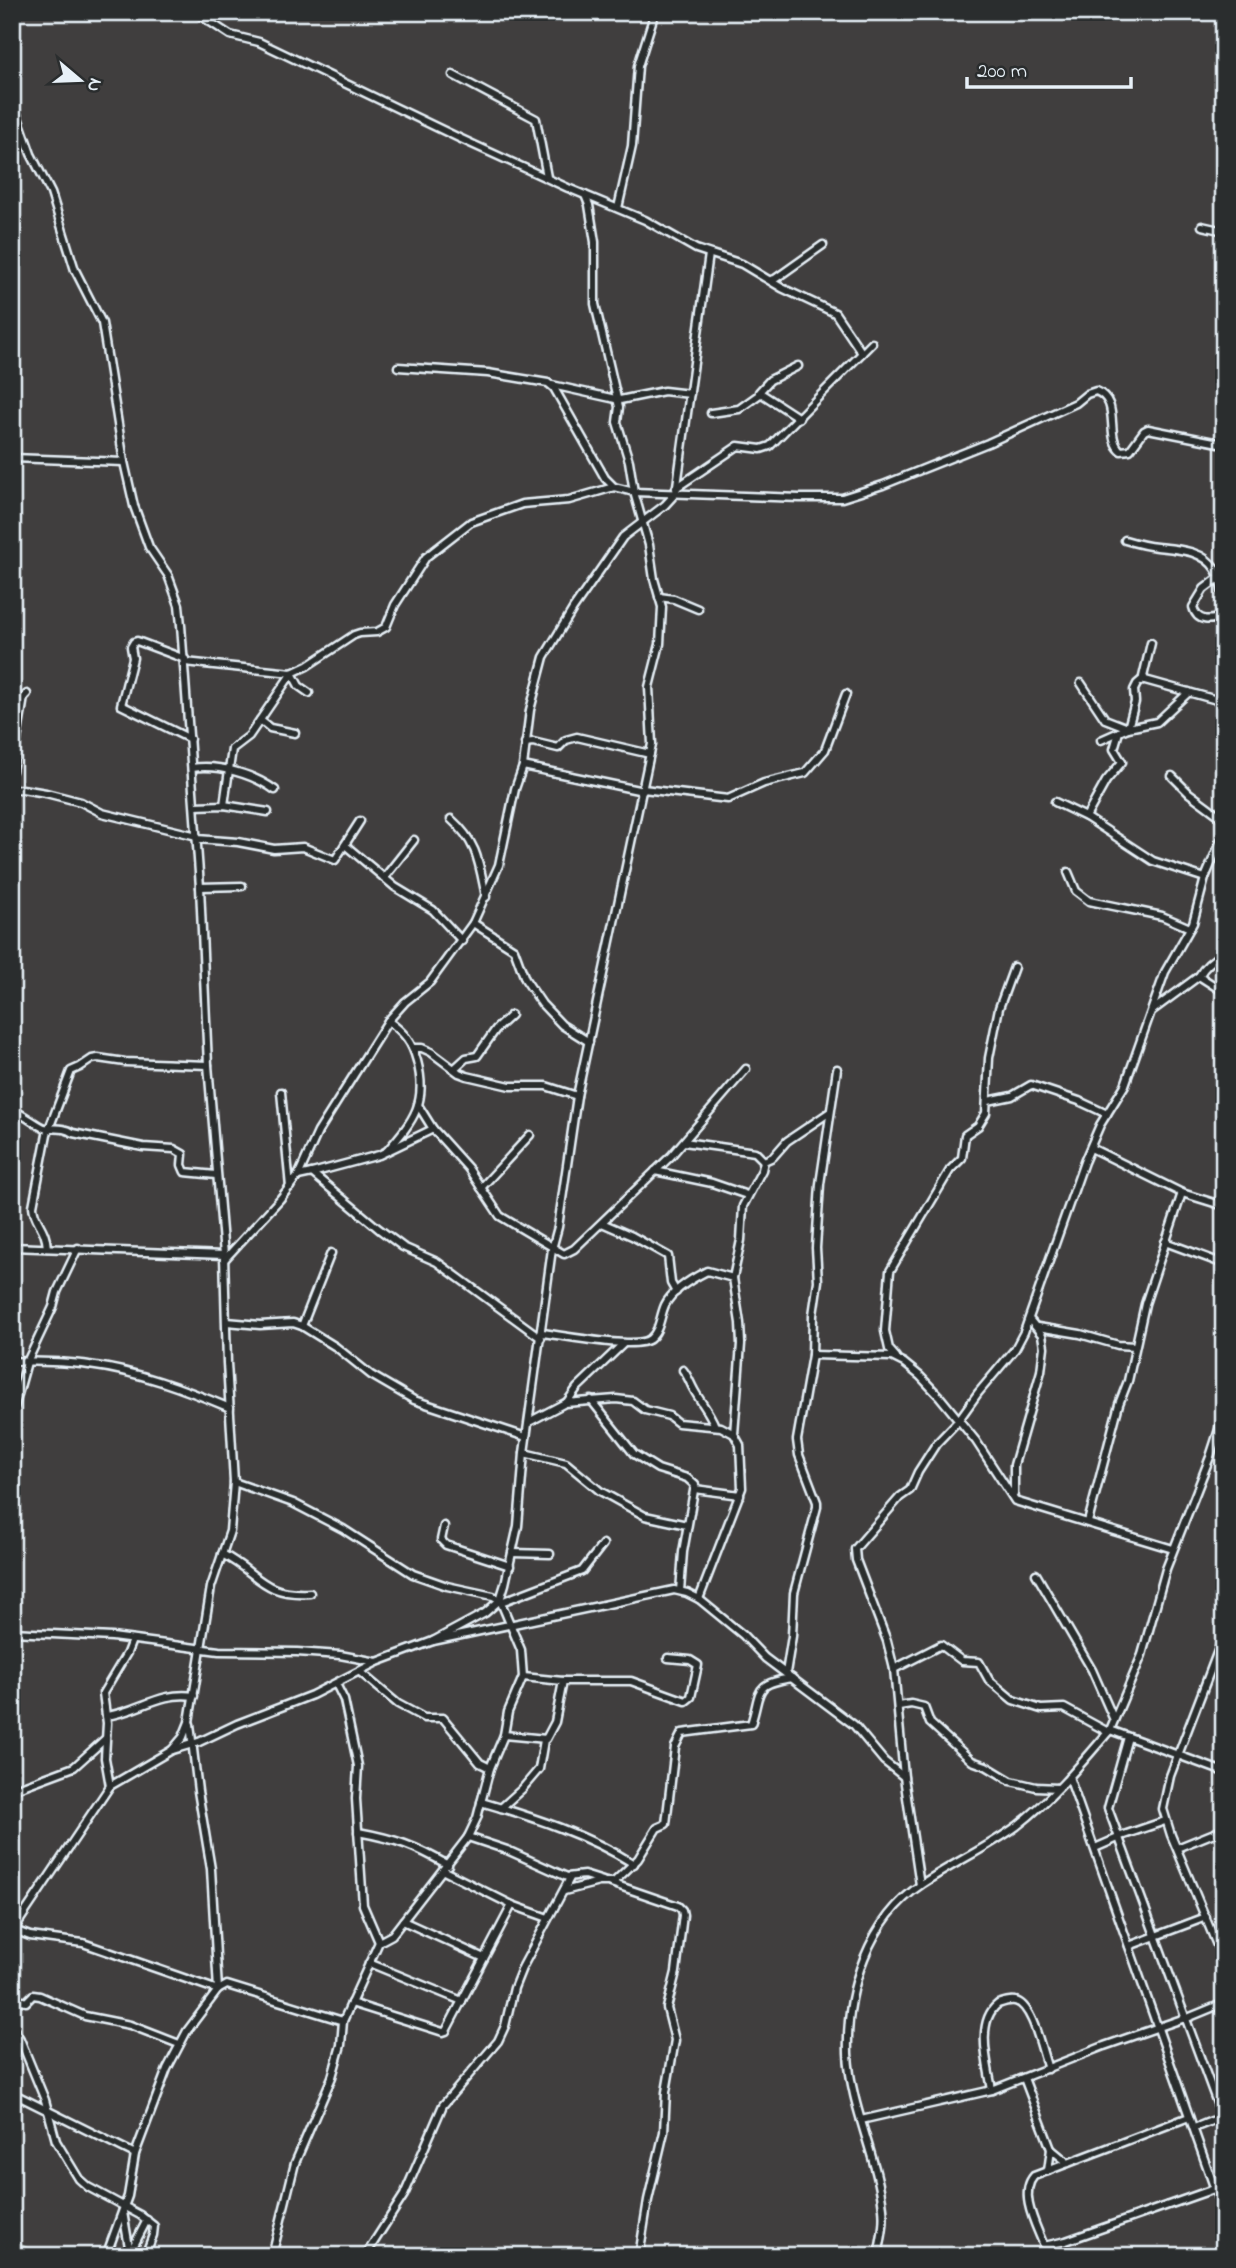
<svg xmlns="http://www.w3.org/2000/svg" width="1236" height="2268" font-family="'Indie Flower',sans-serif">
<rect width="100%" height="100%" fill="#403e3e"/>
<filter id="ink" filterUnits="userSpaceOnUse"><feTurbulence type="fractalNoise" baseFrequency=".0143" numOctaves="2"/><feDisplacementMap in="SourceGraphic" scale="14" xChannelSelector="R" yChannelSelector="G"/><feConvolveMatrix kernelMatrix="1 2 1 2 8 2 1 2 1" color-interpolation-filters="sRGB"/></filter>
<g filter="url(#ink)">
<!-- green -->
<polygon fill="#586852" stroke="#a0aca5" stroke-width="2" points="12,2241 44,2256 12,2256"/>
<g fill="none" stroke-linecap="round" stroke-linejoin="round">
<!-- minor casing -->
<g stroke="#e8f1f8" stroke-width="11">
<g id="minor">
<polyline points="195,12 230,35 259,42 459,138 568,188 645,220 696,249 742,264 782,288 835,313 862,353"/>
<polyline points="453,75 536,119 547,177"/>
<polyline points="12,100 31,154 51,193 75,270 102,323 124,462 134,506 149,547 168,575 179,605 181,625 200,887 208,1065 224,1255 227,1363 234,1482 230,1531 211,1587 189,1722 183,1737 172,1750"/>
<polyline points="618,208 632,146 638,66 655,12"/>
<polyline points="1202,226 1224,231"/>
<polyline points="771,280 775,279 823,245"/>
<polyline points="798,366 770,380 759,392 799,418"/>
<path d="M 398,367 L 488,373 L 548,383 L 554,388 L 605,478 L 614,487 L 634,492 L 800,498 L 842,498 L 883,485 L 988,443 L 1076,403 L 1087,394 L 1096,391 C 1122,401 1104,437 1121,451 L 1130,450 L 1144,431 L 1148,429 L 1224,444"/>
<polyline points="552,385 620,400 664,391 690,394"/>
<polyline points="711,413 739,409 760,394"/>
<polyline points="12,458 124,462"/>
<polyline points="676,488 738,446 761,449 770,446 872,343"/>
<path d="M 1125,540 C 1135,543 1146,546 1157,547 C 1177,549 1204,550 1216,570 C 1222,579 1221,591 1224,601"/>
<path d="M 1224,574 L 1204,589 L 1193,607 C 1197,623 1211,621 1224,616"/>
<polyline points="659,597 674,599 698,609"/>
<polyline points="1151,643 1143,677 1145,680 1224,702"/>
<polyline points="185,659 137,641 134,642 131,647 133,658 121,705 190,739"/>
<polyline points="185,662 292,673 307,666 354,635 360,633 377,632 386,627 395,605 426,557 471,522 522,504 569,500 614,487"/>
<polyline points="1081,683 1105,719 1128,728 1135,702 1134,690 1137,684 1144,678"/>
<polyline points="260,720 270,728 295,733"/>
<polyline points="1101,740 1128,728 1157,722 1189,692"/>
<polyline points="525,743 533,742 558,748 566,740 577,737 650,754"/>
<polyline points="523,766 643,791"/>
<path d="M 192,768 C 219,764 253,774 275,790"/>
<polyline points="12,771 24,697 27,694"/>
<polyline points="1172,776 1189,793 1224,819"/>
<polyline points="643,789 728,799 764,783 805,773 825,750 846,694"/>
<polyline points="12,790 22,789 46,793 81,802 102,813 197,836"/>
<polyline points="1055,802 1086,817 1153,861 1205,878"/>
<polyline points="224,805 232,749 249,736 292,673 299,686 309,693"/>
<polyline points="195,806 224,805 268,812"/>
<polyline points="1086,817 1106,781 1122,762 1114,749 1119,732"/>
<path d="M 451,819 C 478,843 479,863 486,897"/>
<polyline points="197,839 238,842 274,849 303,847 335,860 360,821"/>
<polyline points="345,845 395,887 433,910 462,941"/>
<polyline points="1068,872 1076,891 1089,901 1162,916 1190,928"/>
<polyline points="384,878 414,840"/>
<polyline points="200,887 242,886"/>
<polyline points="473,923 514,949 525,979 542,1004 562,1025 589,1042"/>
<polyline points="1199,976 1224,992"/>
<path d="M 1153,1010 L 1199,976 C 1205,965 1213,959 1224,953"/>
<polyline points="413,1048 422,1048 431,1052 459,1073 467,1076 510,1086 546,1086 577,1096"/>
<polyline points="455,1068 466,1058 477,1056 496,1029 511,1015"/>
<polyline points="281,1092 290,1187"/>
<polyline points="988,1101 1012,1096 1031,1085 1079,1101 1107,1114"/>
<polyline points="418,1105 433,1129 468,1168 500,1216 564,1254 574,1249 671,1156 746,1069"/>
<path d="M 12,1110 C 24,1114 36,1125 44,1128 C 54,1130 63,1126 73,1133 L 143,1147 L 174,1149 L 183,1154 L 182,1165 L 185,1172 L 216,1175"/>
<polyline points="684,1142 755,1152 764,1161"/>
<polyline points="1091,1148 1182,1193 1224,1206"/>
<path d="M 387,1151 C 414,1120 428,1102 417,1061 C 412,1042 404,1032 388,1021"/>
<polyline points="655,1171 712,1183 747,1195"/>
<polyline points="312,1173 379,1155 433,1129"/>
<polyline points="298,1176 312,1173 379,1229 403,1247 437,1262 541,1338"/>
<polyline points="481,1188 530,1135"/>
<polyline points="602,1223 632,1236 668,1256 671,1283 676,1292"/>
<polyline points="1165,1242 1224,1264"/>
<polyline points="12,1247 224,1255"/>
<path d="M 47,1248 C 46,1227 34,1222 33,1206 L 47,1134 L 71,1071 L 80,1067 L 92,1059 L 98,1058 L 125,1062 L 208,1065"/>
<polyline points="224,1260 280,1199 298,1176 318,1132 388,1021 405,1002 430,982 473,923 499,865 515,789 523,766 530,710 544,657 573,609 623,537 665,505 676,493 709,254"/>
<polyline points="227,1322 260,1325 293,1323 302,1326 336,1347 371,1375 414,1400 526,1437"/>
<polyline points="302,1326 331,1253"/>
<polyline points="1038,1327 1080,1334 1118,1345 1135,1346"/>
<path d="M 542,1333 C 560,1335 637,1350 650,1339 C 660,1331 660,1316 665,1305 C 673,1289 693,1278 707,1271 L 733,1278"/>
<polyline points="812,1355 892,1357 904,1363 920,1376 940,1397 976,1441 1015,1501 1173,1549"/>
<polyline points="896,1357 889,1349 885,1331 890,1271 950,1170 962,1158 965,1135 978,1126 986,1113 989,1058 999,1008 1014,967"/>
<path d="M 12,1361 C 37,1362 64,1361 89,1365 C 137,1371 185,1389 230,1408"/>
<path d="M 683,1370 C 688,1376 690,1383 694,1390 C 701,1403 709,1411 715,1426"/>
<polyline points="591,1400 634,1454 658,1469 687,1478 695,1485 683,1552 680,1591"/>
<polyline points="567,1402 577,1388 624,1343"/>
<polyline points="12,1416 27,1362 53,1307 57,1292 78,1248"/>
<polyline points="529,1422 565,1403 616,1399 633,1401 645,1410 669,1416 678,1423 721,1427 734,1434 740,1445 742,1488 699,1599"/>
<polyline points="734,1434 741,1344 740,1323 733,1278 741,1240 743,1206 762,1170 764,1161 773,1157 787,1141 830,1112"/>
<polyline points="524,1453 566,1463 600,1491 645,1516 687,1525"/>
<polyline points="695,1489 740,1495"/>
<polyline points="1014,1494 1014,1465 1041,1371 1044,1347 1042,1335 1030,1320"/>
<polyline points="1088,1522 1119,1404 1128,1381 1145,1304 1182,1193"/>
<polyline points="444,1526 441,1540 446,1545 510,1566"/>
<polyline points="512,1553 550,1554"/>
<path d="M 222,1554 C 259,1573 262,1596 310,1593"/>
<polyline points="1036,1574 1092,1670 1114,1720"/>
<polyline points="501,1602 582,1571 603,1544"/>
<polyline points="12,1632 112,1637 219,1651 297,1652 340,1655 377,1662"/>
<polyline points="1224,1635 1170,1776 1163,1809 1171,1835 1224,1962"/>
<polyline points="433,1641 485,1613 500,1600 505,1584 518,1526 524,1453 552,1249 558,1227 577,1096 652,744 649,687 660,644 662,607 654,579 649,545 634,492 629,461 617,422 619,407 595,304 595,242 589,205 585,195"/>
<polyline points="894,1669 941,1645 962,1661 979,1662 989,1680 1013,1700 1041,1709 1064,1708 1108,1732"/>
<polyline points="360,1672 398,1704 424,1718 443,1718 480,1763 490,1768"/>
<polyline points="786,1673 792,1636 794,1593 817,1507 817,1502 799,1455 797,1440 812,1355 813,1315 818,1281 816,1248 820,1184 837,1069"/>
<polyline points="523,1677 563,1681 631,1681 686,1701 691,1697 698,1665 690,1660 668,1658"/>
<polyline points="336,1684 344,1700 358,1766 356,1799 363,1905 379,1942"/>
<polyline points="899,1706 911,1704 924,1707 930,1723 972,1761 986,1766 1011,1781 1036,1787 1058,1788"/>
<path d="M 106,1716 C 139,1712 159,1691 194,1696"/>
<polyline points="190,1724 198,1791 211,1869 218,1990"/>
<polyline points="1110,1730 1142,1655 1166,1569 1210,1457 1224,1414"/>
<polyline points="504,1735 546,1739 555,1722 563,1681"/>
<polyline points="1128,1737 1108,1808 1224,2122"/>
<polyline points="1069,1777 1224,2215"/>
<polyline points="110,1786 105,1758 107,1723 103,1693 127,1653 132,1640"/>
<polyline points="12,1790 74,1767 105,1739"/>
<path d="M 481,1802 C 533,1817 588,1835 634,1864"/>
<polyline points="501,1808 522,1789 539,1769 544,1740"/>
<path d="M 358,1832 C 396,1839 415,1846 448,1865"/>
<polyline points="468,1837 507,1850 567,1877 584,1875 603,1881"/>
<polyline points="1118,1837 1165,1821"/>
<polyline points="1095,1848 1118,1838"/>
<polyline points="1177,1848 1224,1829"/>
<polyline points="444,1871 512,1905 548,1918"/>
<polyline points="611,1883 678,1906 682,1910 683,1915 676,1972 667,2008 675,2040 666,2092 664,2132 648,2200 639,2256"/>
<polyline points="920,1885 904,1777 894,1669 887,1641 856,1560 855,1549 900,1497 910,1490 918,1472 936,1444 958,1421 978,1393 1015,1349 1024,1332 1084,1162 1100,1125 1125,1085 1165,972 1193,923 1205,878 1224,833"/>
<path d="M 564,1891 L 599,1882 L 614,1882 L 638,1859 L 657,1828 L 666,1824 L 675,1747 L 682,1733 L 751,1724 C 762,1691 752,1684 792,1678"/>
<polyline points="403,1921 484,1958"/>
<polyline points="14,1930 30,1936 83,1943 218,1990"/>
<polyline points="12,1932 110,1786 172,1750 199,1742 237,1724 312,1695 377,1662 433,1641 674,1590 687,1593 699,1599 743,1635 765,1658 854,1725 884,1761 904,1777"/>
<polyline points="1129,1946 1206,1917"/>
<polyline points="369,1963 462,2001"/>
<polyline points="12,1998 26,2002 33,1995 40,1996 85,2016 130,2025 179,2044"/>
<polyline points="351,2003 443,2032 446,2031 512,1905"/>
<polyline points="1185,2019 1224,2003"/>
<polyline points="12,2026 20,2039 45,2100 56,2141 79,2179 88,2187 140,2215 154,2226 153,2235 145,2256"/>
<polyline points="1024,2078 1051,2149 1048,2171"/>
<path d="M 992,2090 C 988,2065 975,2022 998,2004 C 1004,2002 1009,2000 1015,2001 C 1033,2004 1042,2053 1048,2069"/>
<polyline points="12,2093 135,2154"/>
<path d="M 1189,2117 L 1034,2176 C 1018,2194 1037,2227 1044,2246 L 1066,2241 L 1214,2189"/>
<polyline points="861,2120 992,2090 1104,2046 1185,2018"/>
<polyline points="1194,2128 1224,2116"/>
<polyline points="1051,2149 1068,2163"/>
<polyline points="123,2212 130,2253"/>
<polyline points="131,2251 147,2220"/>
<polyline points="106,2256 128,2196 135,2154 167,2069 187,2031 218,1990 227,1985 343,2021 379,1942 392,1935 468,1837 477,1818 490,1768 504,1735 508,1712 523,1677 521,1650 500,1600 493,1596 447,1586 413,1574 343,1529 293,1503 234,1482"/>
<polyline points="272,2256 295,2163 332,2077 341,2045 343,2021"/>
<polyline points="365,2256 404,2195 443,2105 498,2041 505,2026 514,1988 522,1968 570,1878"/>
<path d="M 878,2256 C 881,2240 885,2224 883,2208 C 877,2156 850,2106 848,2053 C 846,1990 868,1920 922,1884 C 953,1863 987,1848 1017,1826 C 1052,1799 1081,1764 1110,1730 L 1224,1772"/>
</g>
</g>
<!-- minor -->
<use href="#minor" stroke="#2a2d2e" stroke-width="6"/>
</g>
</g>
<!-- margin -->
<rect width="1236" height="2268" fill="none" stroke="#2a2d2e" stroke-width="42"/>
<rect x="21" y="21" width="1194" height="2226" fill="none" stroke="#e8f1f8" stroke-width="2.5" filter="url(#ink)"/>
<!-- north arrow -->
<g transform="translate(80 80) rotate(109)" stroke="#2a2d2e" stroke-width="5" paint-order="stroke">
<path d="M0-5L12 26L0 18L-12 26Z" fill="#e8f1f8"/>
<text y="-10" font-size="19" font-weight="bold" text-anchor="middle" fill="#e8f1f8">N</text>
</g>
<!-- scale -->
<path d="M967 77v10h164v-10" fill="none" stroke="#e8f1f8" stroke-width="3.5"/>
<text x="977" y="77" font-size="21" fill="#e8f1f8" stroke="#2a2d2e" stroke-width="5" paint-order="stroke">200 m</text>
</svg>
